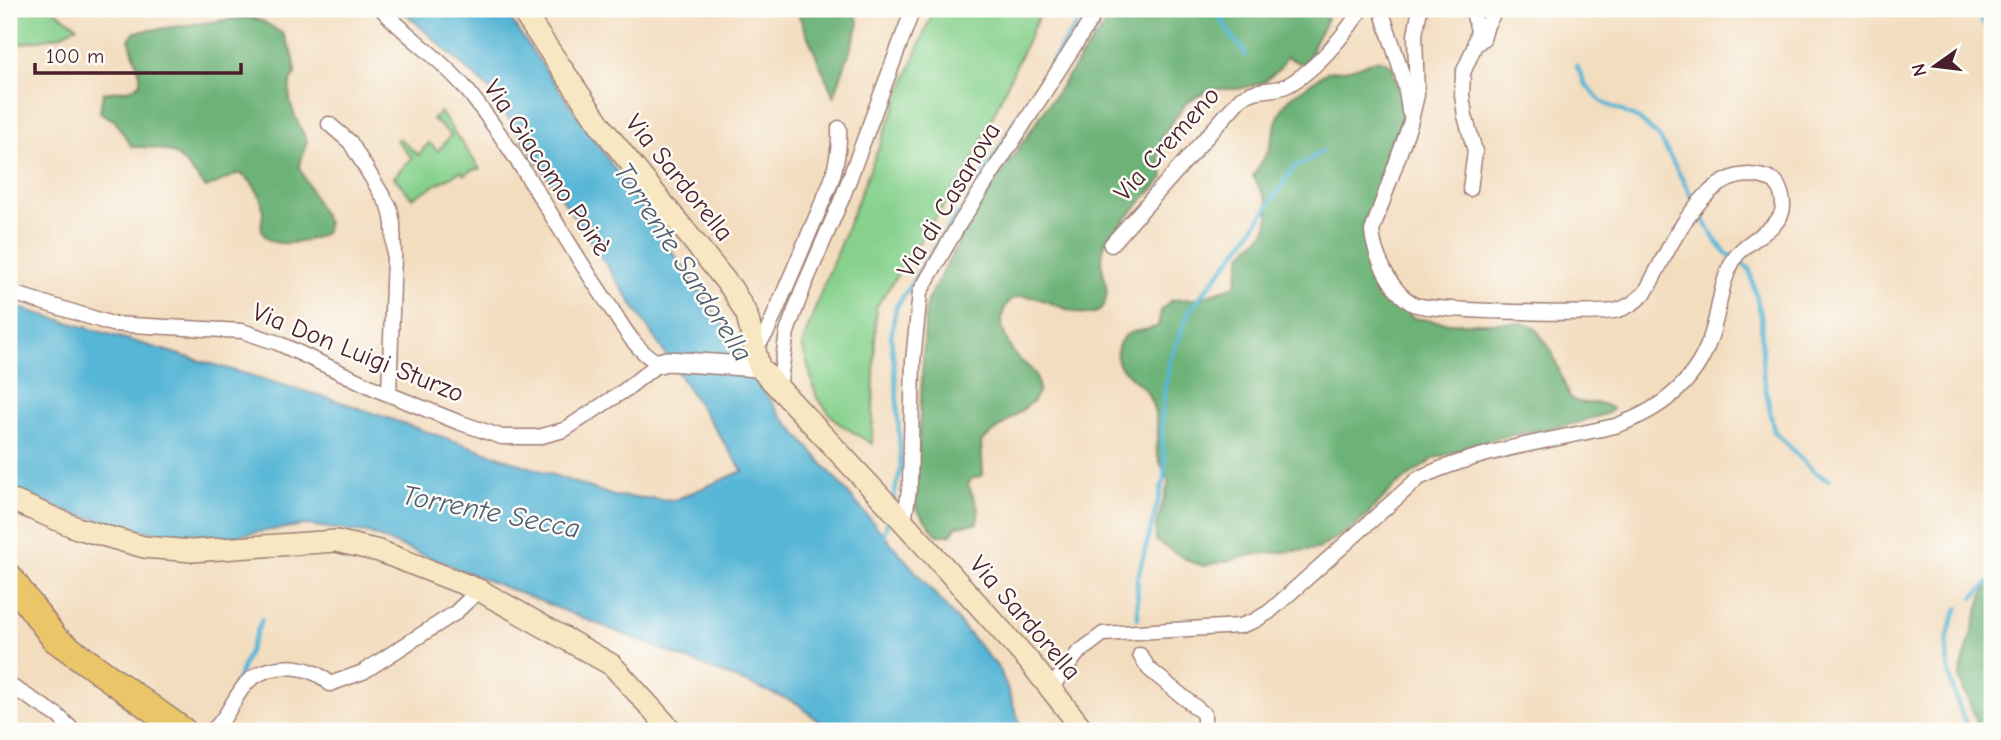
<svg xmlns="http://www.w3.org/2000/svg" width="2001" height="740" font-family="'Comic Neue',sans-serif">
<rect width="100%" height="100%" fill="#fdfcf7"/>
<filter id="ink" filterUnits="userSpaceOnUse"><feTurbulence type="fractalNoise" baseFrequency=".0143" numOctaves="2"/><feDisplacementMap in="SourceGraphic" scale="14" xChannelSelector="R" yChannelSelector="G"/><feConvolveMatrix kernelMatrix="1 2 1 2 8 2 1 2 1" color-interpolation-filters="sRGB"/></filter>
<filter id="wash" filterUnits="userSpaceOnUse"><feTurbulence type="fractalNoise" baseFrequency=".00686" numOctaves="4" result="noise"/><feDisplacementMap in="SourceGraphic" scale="28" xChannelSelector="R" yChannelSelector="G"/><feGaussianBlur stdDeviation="1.57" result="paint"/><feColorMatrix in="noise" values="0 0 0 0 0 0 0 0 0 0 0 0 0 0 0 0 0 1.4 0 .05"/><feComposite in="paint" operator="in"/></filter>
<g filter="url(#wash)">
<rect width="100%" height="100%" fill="#f3ddbf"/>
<!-- green -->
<g fill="#87d18d" stroke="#68785c" stroke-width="2">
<polygon points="9,9 52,9 77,26 59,36 9,46"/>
<polygon points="934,9 1042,9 969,168 876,307 872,444 837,422 817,398 802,345 821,292"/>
<polygon points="440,112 480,169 472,170 464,175 461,171 412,198 394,177 412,158 396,140 399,138 418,155 429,143 438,151 451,135 432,119"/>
</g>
<!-- forest -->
<g fill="#6db378" stroke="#5c6952" stroke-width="2">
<polygon points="796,9 853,9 859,24 834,97"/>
<path d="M 1117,9 L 1328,9 C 1328,23 1321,29 1315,41 C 1311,49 1312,55 1306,62 L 1299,63 L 1287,57 L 1279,69 L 1264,82 L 1238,89 L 1211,89 L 1187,102 L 1162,136 L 1159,156 L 1164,177 L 1106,240 C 1103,249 1101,257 1102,266 C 1104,279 1110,292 1104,304 C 1088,336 1033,280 1010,301 C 1004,307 1002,312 1002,320 C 1002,333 1010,350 1019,359 C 1024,364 1031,368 1035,374 C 1037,379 1038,385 1039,390 L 1033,401 L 981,442 L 983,475 L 971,479 L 968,485 L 979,510 L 977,523 L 957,526 L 950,535 L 937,535 L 915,507 L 926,303 L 976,211 L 1083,54 Z"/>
<path d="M 249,17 L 264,22 L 283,34 L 294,58 L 295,75 C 280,93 298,123 307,141 L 299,167 L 327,223 L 326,232 C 313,241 268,253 262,230 C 260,225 263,218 263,213 C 263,196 254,181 239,173 L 206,188 C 178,156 177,146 132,147 L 115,121 L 100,112 L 103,93 L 132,89 L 140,83 L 140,74 L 129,39 L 135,32 Z"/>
<path d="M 1380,59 L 1392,66 L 1403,107 L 1400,128 L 1364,225 L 1371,256 L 1389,293 L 1413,318 L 1449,323 L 1522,323 L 1535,328 L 1551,350 L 1570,398 C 1583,408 1599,398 1613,409 L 1608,413 L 1576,423 L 1492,439 L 1435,458 L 1395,486 L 1357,525 L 1318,549 L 1257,554 L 1204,566 L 1191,562 L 1156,541 L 1156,526 L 1169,482 C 1166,473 1159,463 1157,452 C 1156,447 1157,442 1158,436 C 1158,423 1154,406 1148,394 C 1139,378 1110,370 1118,347 C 1126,325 1143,334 1158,326 L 1161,311 L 1171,300 L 1194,299 L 1230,288 L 1236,284 L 1242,254 L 1266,231 L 1269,216 L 1267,201 L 1253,176 L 1269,150 L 1277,120 L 1284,105 L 1295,94 L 1327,72 L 1350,69 Z"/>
<polygon points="1992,581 1992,731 1981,731 1959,678 1982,597"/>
</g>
<!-- water -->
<polygon fill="#57b6d6" stroke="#506a80" stroke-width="2" points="401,9 503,9 739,347 760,386 779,413 1000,670 1023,731 830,731 797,703 368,533 305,525 232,536 166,535 70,513 9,486 9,305 338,401 614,496 675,500 743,471 490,90"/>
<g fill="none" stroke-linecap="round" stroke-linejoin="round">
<!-- stream -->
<g stroke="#57b6d6" stroke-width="4.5">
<polyline points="1215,9 1235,42 1241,46 1246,55"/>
<polyline points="1974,9 1992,36"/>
<polyline points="1577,66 1585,84 1602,102 1639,119 1660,138 1715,240 1727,254 1749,268 1761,315 1763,375 1774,431 1814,472 1828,480"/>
<polyline points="980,180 1062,46 1088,9"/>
<polyline points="893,499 901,467 896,383 891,338 896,307 958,213"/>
<polyline points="883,540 889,514"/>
<polyline points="1973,598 1992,580"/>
<path d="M 1959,608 C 1935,642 1952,697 1970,731"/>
<polyline points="1138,618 1137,580 1164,479 1165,459 1162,442 1162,417 1165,387 1171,357 1191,308 1244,242 1295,166 1306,162 1322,151"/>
<polyline points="233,691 262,619"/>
</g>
</g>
</g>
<g filter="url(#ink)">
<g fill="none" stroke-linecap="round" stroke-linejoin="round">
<!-- minor casing -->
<g stroke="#9e7e75" stroke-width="17">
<g id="minor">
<path d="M 1381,9 C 1391,43 1406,76 1409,112"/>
<polyline points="1472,9 1478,30 1475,41"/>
<polyline points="329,124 350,142 390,208 393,224 394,256 389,394"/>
<polyline points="1470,189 1475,151 1465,116 1462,95 1463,73 1475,45 1483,39 1487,25 1496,9"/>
<path d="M 1111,245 L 1241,98 C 1260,86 1273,93 1288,85 C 1314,71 1346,34 1361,9"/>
<path d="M 9,292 L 112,324 L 242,331 L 278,343 L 378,390 L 458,422 L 502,437 L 538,437 L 564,430 L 625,390 L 659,363 C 634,351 620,321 605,299 C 558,230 519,155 467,90 C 442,59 408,38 382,9"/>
<path d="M 755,349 L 767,332 L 831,182 C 837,163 840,148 839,128"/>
<polyline points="779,387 787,332 804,286 843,196 913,9"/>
<polyline points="904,523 910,483 913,361 920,292 958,226 1098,9"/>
<polyline points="1140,655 1149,669 1204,714 1204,731"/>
<polyline points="9,685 57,715 74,731"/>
<path d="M 1050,689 L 1078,653 L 1103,634 L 1240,626 L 1254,621 L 1269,612 L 1419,478 C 1475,451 1553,440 1615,426 C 1661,410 1698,381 1712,333 C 1720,308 1720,284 1733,261 C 1749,231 1802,229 1776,182 C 1708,148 1670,249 1645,293 C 1637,300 1629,307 1618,310 C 1600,316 1427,311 1413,304 C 1391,292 1374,255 1372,231 L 1410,124 L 1417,95 L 1415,35 L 1420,9"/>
<path d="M 212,731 C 227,719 232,701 244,686 C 264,661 310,662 330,684 L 363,672 L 455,613 L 479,590"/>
</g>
</g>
<!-- tertiary casing -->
<g stroke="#9e7e75" stroke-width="22">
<polyline id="tertiary" points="659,363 667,361 759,367"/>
</g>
<!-- secondary casing -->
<g stroke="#9e7e75" stroke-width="24">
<g id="secondary">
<polyline points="521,9 603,129 732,289 747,315 759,367 891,508 1028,660 1084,731"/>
<polyline points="9,499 77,528 144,547 192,551 336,541 379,551 479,590 612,665 672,731"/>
</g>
</g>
<!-- motorway casing -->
<g stroke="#9e7e75" stroke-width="29">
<polyline id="motorway" points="9,577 55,639 183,731"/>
</g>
<!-- minor -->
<use href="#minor" stroke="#fff" stroke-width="14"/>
<!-- tertiary -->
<use href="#tertiary" stroke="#fff" stroke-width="19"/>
<!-- secondary -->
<use href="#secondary" stroke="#f7e8c3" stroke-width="21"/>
<!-- motorway -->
<use href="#motorway" stroke="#ebc669" stroke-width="26"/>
</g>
</g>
<g text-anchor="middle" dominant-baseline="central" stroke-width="5" stroke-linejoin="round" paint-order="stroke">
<!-- street labels -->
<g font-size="26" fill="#4a1f2b" stroke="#fdfcf7">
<text transform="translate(1167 144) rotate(-48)">Via Cremeno</text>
<text transform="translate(547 168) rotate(56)">Via Giacomo Poirè</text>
<text transform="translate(679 178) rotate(51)">Via Sardorella</text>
<text transform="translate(949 200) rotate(-59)">Via di Casanova</text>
<text transform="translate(358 353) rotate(22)">Via Don Luigi Sturzo</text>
<text transform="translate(1025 618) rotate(49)">Via Sardorella</text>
</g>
<!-- water labels -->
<g font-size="28" font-style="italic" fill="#4f5b6f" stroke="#fdfcf7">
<text transform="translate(683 262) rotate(57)">Torrente Sardorella</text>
<text transform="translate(491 512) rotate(11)">Torrente Secca</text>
</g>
</g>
<!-- margin -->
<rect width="2001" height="740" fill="none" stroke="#fdfcf7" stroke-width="35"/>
<!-- north arrow -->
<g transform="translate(1935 66) rotate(256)" stroke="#fdfcf7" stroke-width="5" paint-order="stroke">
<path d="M0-5L12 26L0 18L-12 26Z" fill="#4a1f2b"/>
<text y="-10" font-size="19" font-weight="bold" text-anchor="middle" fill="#4a1f2b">N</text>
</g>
<!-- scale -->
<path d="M35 63v10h206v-10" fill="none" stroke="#4a1f2b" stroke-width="3.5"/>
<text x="46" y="63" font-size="21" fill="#4a1f2b" stroke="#fdfcf7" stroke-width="5" paint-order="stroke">100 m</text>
</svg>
